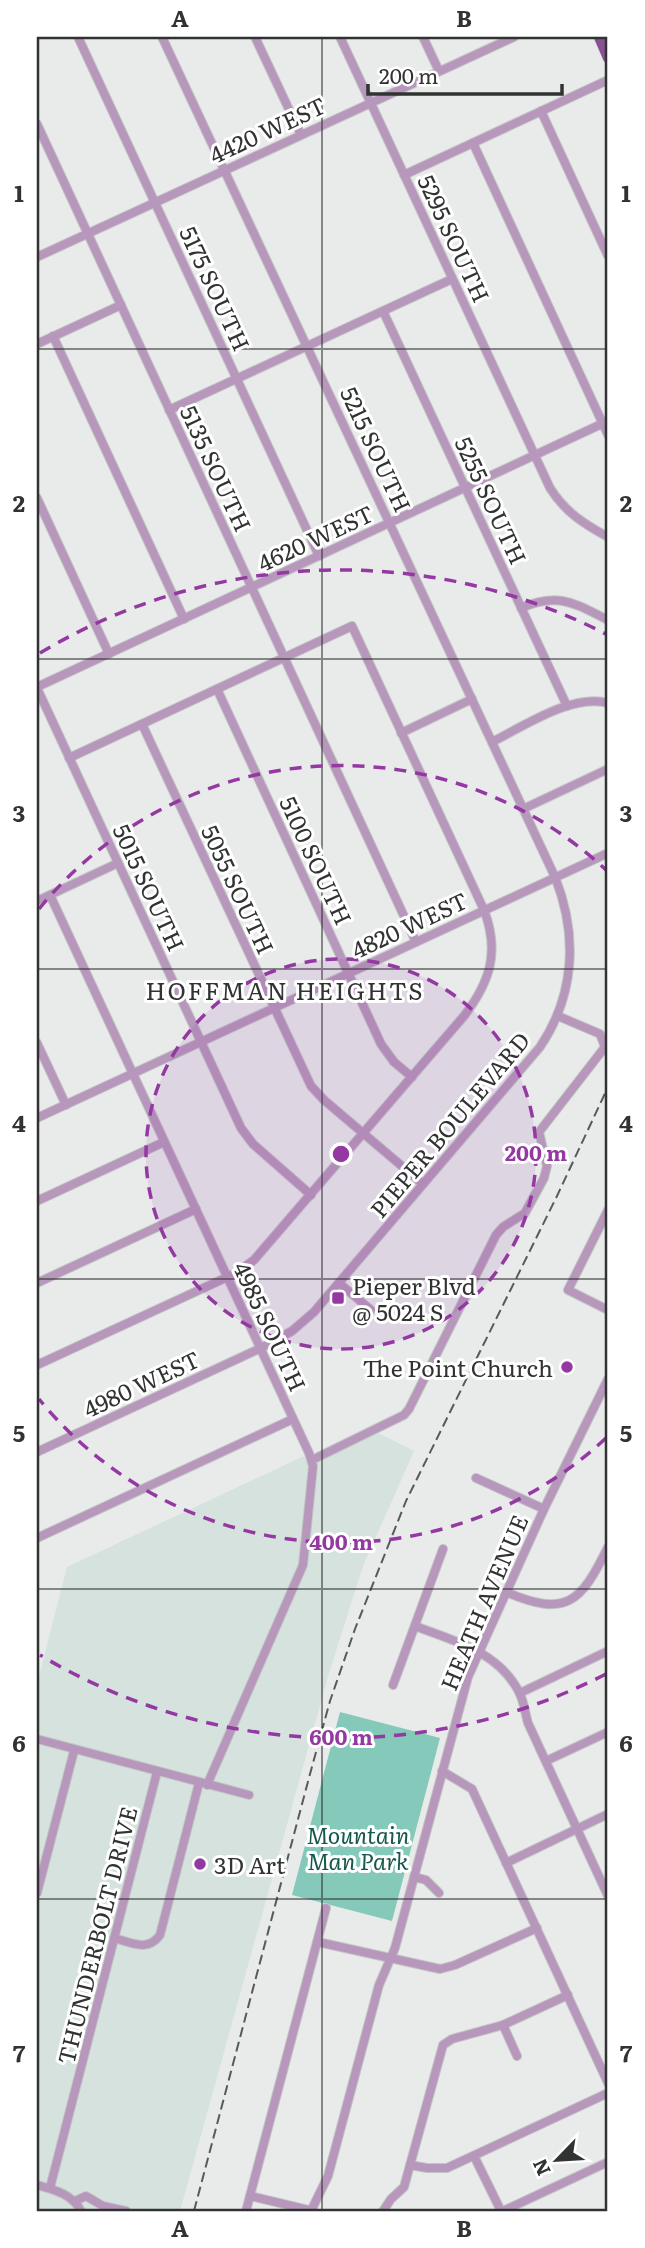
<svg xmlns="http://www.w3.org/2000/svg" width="645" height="2248" font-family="Literata,serif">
<rect width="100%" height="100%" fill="#e8ebea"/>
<!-- built -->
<polygon fill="#d5e2de" points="378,1433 414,1451 363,1566 329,1673 180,2211 37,2211 37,1684 67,1567 304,1456 307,1463"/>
<!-- green -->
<polygon fill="#84c9b9" points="340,1712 440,1738 392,1921 292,1895"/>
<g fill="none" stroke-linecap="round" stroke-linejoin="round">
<!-- minor casing -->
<g stroke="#c3c6c5" stroke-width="10">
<g id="minor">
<polyline points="78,37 319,556"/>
<polyline points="255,37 301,135"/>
<path d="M 340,37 L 550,488 C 565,512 584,524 608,537"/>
<polyline points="423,37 439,71"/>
<polyline points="541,111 608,256"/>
<polyline points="37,124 416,942"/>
<polyline points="473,143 608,435"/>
<polyline points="404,175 608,80"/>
<polyline points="37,257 514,37"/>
<polyline points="383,311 567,706"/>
<polyline points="53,336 184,619"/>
<polyline points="37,344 121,305"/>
<polyline points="169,410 452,279"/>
<polyline points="37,498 109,654"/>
<path d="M 521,608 C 559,592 574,603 608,620"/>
<polyline points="37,687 608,421"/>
<polyline points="37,688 241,1128 253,1144 311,1195"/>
<polyline points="217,689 381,1044 394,1062 412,1077"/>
<polyline points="142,724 311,1086 324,1100 423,1184"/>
<polyline points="401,733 472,699"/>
<path d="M 492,742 C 524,726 573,693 608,703"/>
<polyline points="523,809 608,769"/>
<polyline points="50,895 309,1453 313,1466 303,1565 207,1785"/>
<polyline points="37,901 118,863"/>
<polyline points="37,1043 66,1105"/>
<polyline points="37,1118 608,853"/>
<polyline points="37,1201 164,1142"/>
<polyline points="608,1210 568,1290 608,1310"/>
<polyline points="37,1283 196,1209"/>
<polyline points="339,1283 371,1310"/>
<path d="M 37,1365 L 236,1273 L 254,1260 L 464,1016 C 490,982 500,952 484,910 L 352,626 L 69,758"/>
<path d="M 37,1452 L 261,1348 L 292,1331 L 314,1312 L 540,1047 C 575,995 578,935 555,877 L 162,37"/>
<polyline points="312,1460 404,1415 409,1409 496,1235 503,1227 525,1213 544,1178 547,1166 539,1132 605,1047 600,1034 558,1016"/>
<polyline points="476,1478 544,1509"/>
<polyline points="37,1538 293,1419"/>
<path d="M 506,1592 C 567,1618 581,1602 608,1547"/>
<path d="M 415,1626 C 454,1641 498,1651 519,1692 C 524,1701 525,1713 528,1723 L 608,1896"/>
<polyline points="393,1685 443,1549"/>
<polyline points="520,1693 608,1651"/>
<polyline points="37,1739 249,1795"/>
<polyline points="546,1761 608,1732"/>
<polyline points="442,1771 472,1789 608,2083"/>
<polyline points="506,1863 608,1814"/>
<polyline points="414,1877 426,1880 439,1893"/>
<polyline points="37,1893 74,1751"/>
<path d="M 114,1938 C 132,1943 148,1952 160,1935 L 199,1783"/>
<polyline points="318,1942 440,1969 455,1965 537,1928"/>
<polyline points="503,2025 517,2056"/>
<polyline points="474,2156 501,2211"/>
<polyline points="410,2165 427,2168 447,2168 608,2093"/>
<path d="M 37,2185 C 55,2190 72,2194 81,2211"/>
<polyline points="50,2188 157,1772"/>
<polyline points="250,2196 313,2211"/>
<polyline points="75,2201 86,2196 103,2206 126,2211"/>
<polyline points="246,2211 326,1908"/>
<polyline points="311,2211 328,2176 379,1985 395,1948 468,1677 544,1509 608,1379"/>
<polyline points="383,2211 391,2199 404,2187 443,2045 452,2039 503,2025 568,1995"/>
<polyline points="503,2211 608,2162"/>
</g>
</g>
<!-- major casing -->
<g stroke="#c3c6c5" stroke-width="11">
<polyline id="major" points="599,37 608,58"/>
</g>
<!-- minor -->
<use href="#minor" stroke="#b897bc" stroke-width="8"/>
<!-- major -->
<use href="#major" stroke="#8a5093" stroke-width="10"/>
<!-- rail -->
<polyline stroke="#585a5a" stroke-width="2" stroke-dasharray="10 5" stroke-linecap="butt" points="194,2211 310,1774 330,1701 355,1629 406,1501 557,1196 608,1087"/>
</g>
<!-- grid -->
<path fill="none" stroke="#313232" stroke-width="2" stroke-opacity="0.55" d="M 322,37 L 322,2211M 37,349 L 608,349M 37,659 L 608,659M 37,969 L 608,969M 37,1279 L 608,1279M 37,1589 L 608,1589M 37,1899 L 608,1899"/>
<!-- distance rings -->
<circle cx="341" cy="1154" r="195" fill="#9438a2" fill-opacity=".12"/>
<g fill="none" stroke="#9438a2" stroke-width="3.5" stroke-dasharray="12 9">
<circle cx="341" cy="1154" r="195"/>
<path d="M606 1438A389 389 0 0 1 39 1399M39 909A389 389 0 0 1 606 870"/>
<path d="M606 1674A584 584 0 0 1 40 1655M40 653A584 584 0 0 1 606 634"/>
</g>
<!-- markers -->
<g fill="#9438a2" stroke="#fff" stroke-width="2.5">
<rect x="331" y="1291" width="14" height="14" rx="3.5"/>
<circle cx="567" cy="1367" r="7"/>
<circle cx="200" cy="1864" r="7"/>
</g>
<g text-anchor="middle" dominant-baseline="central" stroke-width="6" stroke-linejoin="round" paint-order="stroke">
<!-- street labels -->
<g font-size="23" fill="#313232" stroke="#fff">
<text transform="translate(267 129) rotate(-25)">4420 WEST</text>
<text transform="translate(455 238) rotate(65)">5295 SOUTH</text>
<text transform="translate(216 288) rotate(65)">5175 SOUTH</text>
<text transform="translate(377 449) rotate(65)">5215 SOUTH</text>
<text transform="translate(217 468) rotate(65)">5135 SOUTH</text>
<text transform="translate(492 500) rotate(65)">5255 SOUTH</text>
<text transform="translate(315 537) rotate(-25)">4620 WEST</text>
<text transform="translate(317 860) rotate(65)">5100 SOUTH</text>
<text transform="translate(150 887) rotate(65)">5015 SOUTH</text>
<text transform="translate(239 889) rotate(65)">5055 SOUTH</text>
<text transform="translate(409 924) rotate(-25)">4820 WEST</text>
<text transform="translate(449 1124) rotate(-50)">PIEPER BOULEVARD</text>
<text transform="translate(271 1326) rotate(65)">4985 SOUTH</text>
<text transform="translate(141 1383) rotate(-25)">4980 WEST</text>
<text transform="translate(483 1602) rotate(-67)">HEATH AVENUE</text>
<text transform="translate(96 1935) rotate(-76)">THUNDERBOLT DRIVE</text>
</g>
<!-- poi labels -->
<g font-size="23" fill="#313232" stroke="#fff" text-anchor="start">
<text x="352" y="1285">Pieper Blvd<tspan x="352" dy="26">@ 5024 S</tspan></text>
<text x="553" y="1367" text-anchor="end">The Point Church</text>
<text x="214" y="1864">3D Art</text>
</g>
<!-- park labels -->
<g font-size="23" font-style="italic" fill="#16584c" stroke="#fff">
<text x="358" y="1834">Mountain<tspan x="358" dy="26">Man Park</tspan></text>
</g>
<!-- neighbourhood labels -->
<g font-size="24" letter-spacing="2" fill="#313232" stroke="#fff">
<text x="285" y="989">HOFFMAN HEIGHTS</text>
</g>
</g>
<circle cx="341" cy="1154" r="10" fill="#9438a2" stroke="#fff" stroke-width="3.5"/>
<g font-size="21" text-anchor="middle" font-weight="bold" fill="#9438a2" stroke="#fff" stroke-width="6" stroke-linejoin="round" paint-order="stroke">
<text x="536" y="1161">200 m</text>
<text x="341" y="1550">400 m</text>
<text x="341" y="1745">600 m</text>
</g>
<!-- border -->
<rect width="645" height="2248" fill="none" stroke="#ffffff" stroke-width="77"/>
<!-- north arrow -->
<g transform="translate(557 2160) rotate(245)" stroke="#ffffff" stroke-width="5" paint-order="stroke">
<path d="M0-5L12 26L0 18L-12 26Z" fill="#313232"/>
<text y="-10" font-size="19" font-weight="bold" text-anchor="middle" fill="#313232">N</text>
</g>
<!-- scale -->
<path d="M368 84v10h194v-10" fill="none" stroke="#313232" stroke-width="3.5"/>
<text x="379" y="84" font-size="21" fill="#313232" stroke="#ffffff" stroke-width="5" paint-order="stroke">200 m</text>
<rect x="38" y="38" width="568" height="2172" fill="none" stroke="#313232" stroke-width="2.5"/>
<g font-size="23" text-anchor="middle" font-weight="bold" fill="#313232">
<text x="180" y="27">A</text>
<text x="464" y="27">B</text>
<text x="19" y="202">1</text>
<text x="626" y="202">1</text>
<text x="19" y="512">2</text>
<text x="626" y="512">2</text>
<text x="19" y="822">3</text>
<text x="626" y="822">3</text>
<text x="19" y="1132">4</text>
<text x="626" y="1132">4</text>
<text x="19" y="1442">5</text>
<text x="626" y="1442">5</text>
<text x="19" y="1752">6</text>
<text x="626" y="1752">6</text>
<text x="19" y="2062">7</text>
<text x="626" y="2062">7</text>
<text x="180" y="2237">A</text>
<text x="464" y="2237">B</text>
</g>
</svg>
